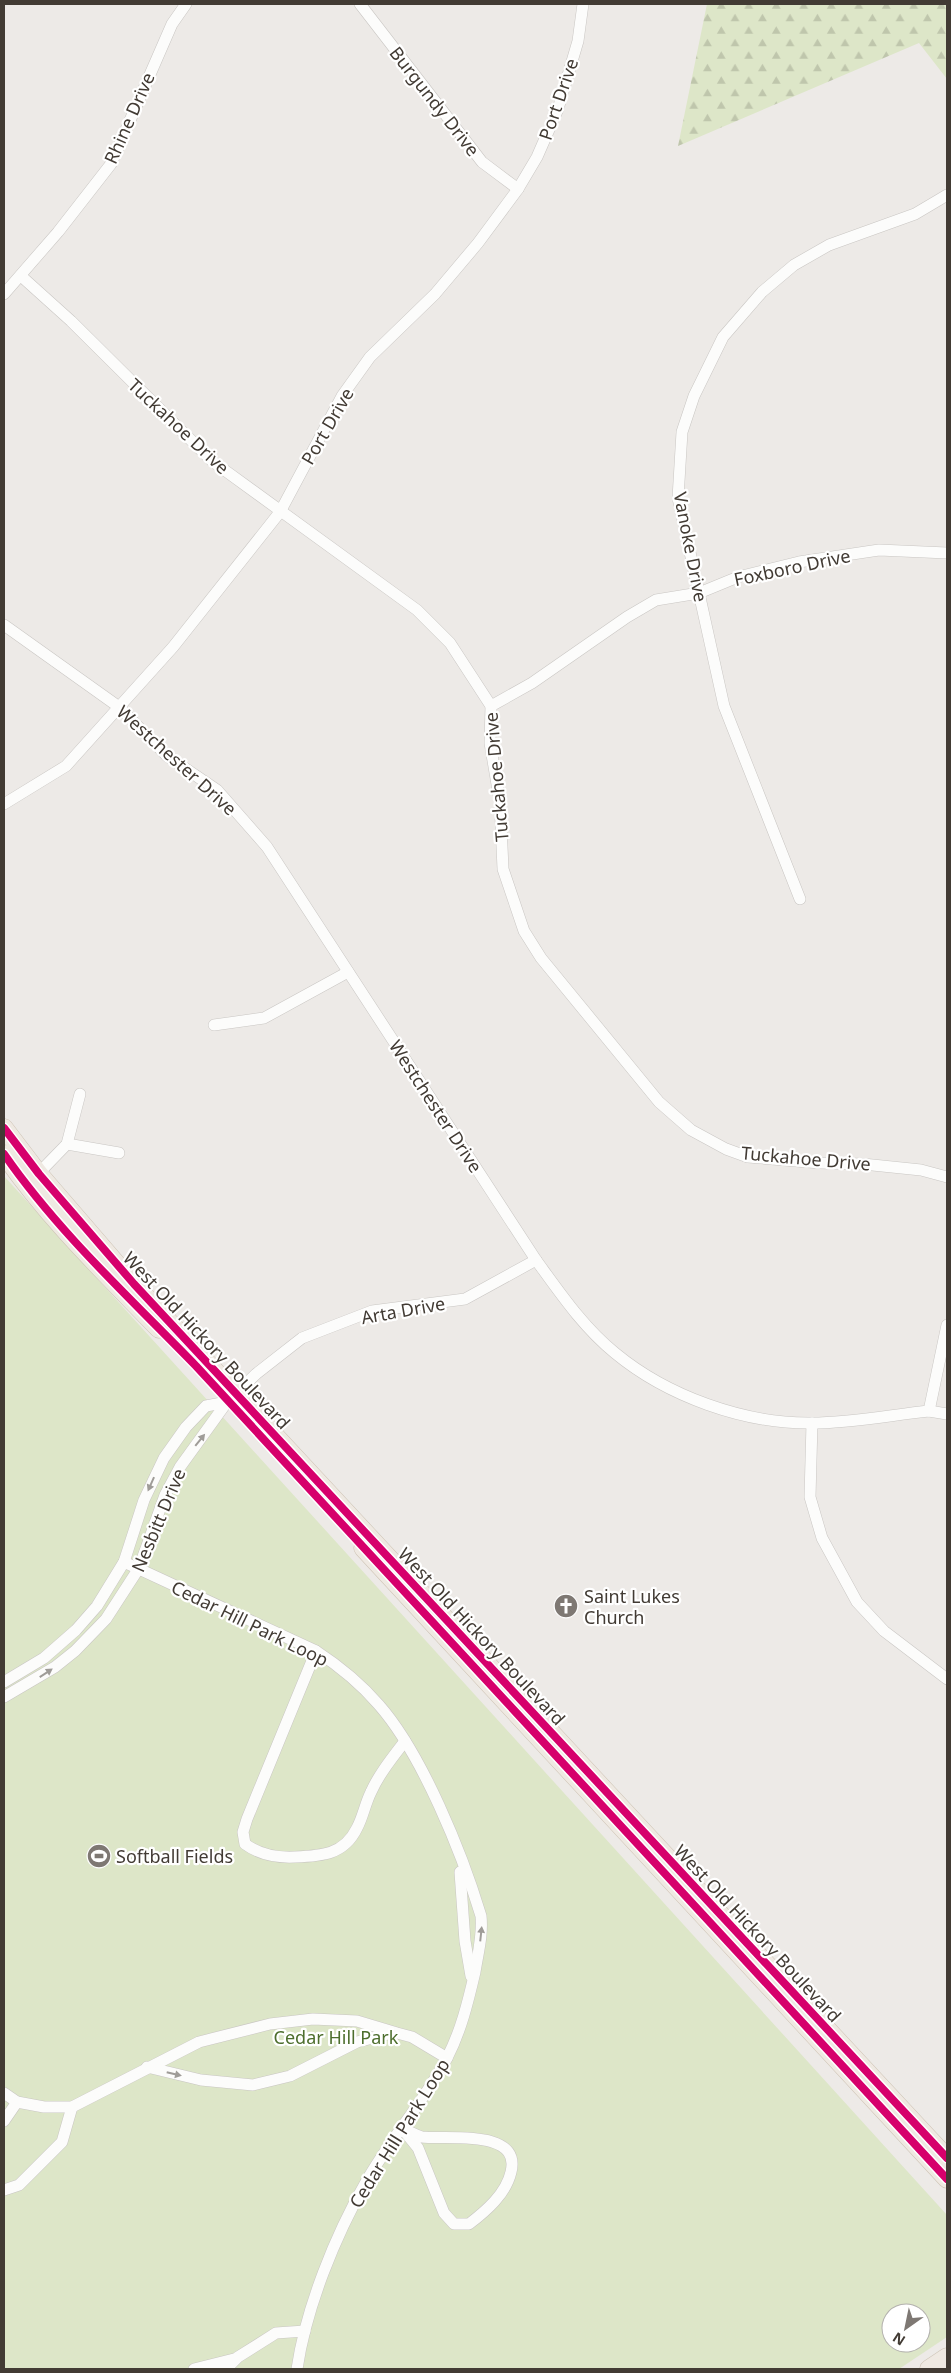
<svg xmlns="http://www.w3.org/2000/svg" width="951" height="2373" font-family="'Noto Sans',sans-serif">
<defs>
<pattern id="forest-firs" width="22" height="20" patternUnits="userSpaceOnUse" patternTransform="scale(1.25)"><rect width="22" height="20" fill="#dde6c8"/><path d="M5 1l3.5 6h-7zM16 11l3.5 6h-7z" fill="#bfc6ac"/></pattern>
</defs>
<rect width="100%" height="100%" fill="#edeae7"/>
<!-- forest -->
<polygon fill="url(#forest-firs)" points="707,4 947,4 947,79 919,43 678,146"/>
<!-- park -->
<path fill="#dde6c8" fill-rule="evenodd" d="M 4,1176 L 947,2215 L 947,2337 L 899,2369 L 4,2369 ZM 891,2313 L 921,2313 L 921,2343 L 891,2343 Z"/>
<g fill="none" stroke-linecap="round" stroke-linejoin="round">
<!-- minor casing -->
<g stroke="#c9c6c3" stroke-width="12">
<g id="minor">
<polyline points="360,4 482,162 518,189"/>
<polyline points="21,276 71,321 212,461 417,610 450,643 491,706 490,743 500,802 503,869 524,931 541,958 659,1102 691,1130 726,1149 748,1157 820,1163 863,1164 921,1170 947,1177"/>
<polyline points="4,294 58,232 111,164 172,24 186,4"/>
<path d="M 4,625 L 119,707 L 167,756 L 217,790 L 267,847 L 536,1260 C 560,1293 583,1327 615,1353 C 667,1396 744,1424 812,1423 C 850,1423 891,1415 929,1411 L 947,1414"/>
<polyline points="491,706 532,683 627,617 656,600 699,593 738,577 799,562 879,550 947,553"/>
<polyline points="4,804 66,766 173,647 280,512 342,396 370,357 435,294 478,243 518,189 537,157 558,109 578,41 583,4"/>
<polyline points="800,899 724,706 678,498 682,432 694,396 723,337 762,292 794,265 829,245 915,214 947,195"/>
<polyline points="214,1025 264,1018 348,972"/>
<polyline points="67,1144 119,1153"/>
<polyline points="34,1178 67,1144 80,1094"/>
<polyline points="929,1411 947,1325"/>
<polyline points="812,1423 810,1497 822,1538 857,1602 884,1631 947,1679"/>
<path d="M 124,1562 L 316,1651 C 339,1666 361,1684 379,1705 C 422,1754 462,1853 481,1916 C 483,1935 478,1953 475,1972 C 468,2002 461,2031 447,2058 C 424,2102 390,2139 366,2182 C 335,2236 306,2308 297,2369"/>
<path d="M 316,1651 L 247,1819 L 243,1832 L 245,1844 C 260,1855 276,1858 295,1857 C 321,1856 344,1855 357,1828 C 363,1817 365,1804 371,1792 C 379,1774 392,1758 405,1741"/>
<polyline points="4,1682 44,1658 76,1630 97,1606 124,1562 144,1500 164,1458 186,1427 206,1406 227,1402"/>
<polyline points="4,1697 55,1667 75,1651 106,1619 139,1568 165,1495 180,1467 227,1402 256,1374 302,1338 372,1311 465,1299 536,1260"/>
<polyline points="460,1872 465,1941 471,1976"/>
<polyline points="147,2067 201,2080 253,2085 290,2076 357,2042 392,2033"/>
<polyline points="4,2093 17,2102 44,2107 72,2107 199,2042 270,2024 313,2019 357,2021 397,2033 412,2037 447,2058"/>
<polyline points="4,2121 17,2102"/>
<path d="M 401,2127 C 408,2131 415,2135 422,2137 C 445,2140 522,2128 511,2172 C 506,2194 486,2211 469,2224 L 454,2224 L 444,2213 L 418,2148 Z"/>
<polyline points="4,2190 19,2185 62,2142 72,2107"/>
<polyline points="194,2369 234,2359"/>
<polyline points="226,2369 238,2357 276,2333 305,2331"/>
</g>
</g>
<!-- primary casing -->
<g stroke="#cec4b6" stroke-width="19">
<g id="primary">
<polyline points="4,1128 39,1174 134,1284 947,2158"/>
<path d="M 4,1154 C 48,1218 105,1273 159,1329"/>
<polyline points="363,1548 947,2179"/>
<polyline points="929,2369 947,2357"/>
</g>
</g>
<!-- minor -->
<use href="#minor" stroke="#fcfcfb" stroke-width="11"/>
<!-- primary -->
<use href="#primary" stroke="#efe9e2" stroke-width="18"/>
<!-- cycleway casing -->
<g stroke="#fff" stroke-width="11">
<g id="cycleway">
<polyline points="4,1128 39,1174 134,1284 947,2158"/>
<path d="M 4,1154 C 58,1232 130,1298 196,1366 L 947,2179"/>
</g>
</g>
<!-- cycleway -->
<use href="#cycleway" stroke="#d6006c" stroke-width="8"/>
</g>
<!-- one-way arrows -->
<defs><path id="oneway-solid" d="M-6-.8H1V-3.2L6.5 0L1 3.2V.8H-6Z" transform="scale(1.25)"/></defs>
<g fill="#9f9c98">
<use href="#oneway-solid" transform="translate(200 1440) rotate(-51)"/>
<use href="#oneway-solid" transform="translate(151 1484) rotate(114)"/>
<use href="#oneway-solid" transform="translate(46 1673) rotate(-33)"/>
<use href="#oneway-solid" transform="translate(481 1934) rotate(-84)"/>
<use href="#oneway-solid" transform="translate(174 2074) rotate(13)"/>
</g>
<!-- icons -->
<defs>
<g id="church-disc" transform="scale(1.25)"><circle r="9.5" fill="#7e7873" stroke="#fff"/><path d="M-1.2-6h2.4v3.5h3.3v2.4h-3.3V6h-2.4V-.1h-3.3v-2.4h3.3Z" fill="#fff"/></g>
<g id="stadium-disc" transform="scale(1.25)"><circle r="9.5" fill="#7e7873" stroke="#fff"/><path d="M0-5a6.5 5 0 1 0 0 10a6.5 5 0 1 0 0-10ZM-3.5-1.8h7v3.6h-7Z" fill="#fff"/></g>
</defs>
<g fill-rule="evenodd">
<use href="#church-disc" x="566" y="1606"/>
<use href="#stadium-disc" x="99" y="1856"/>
</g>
<g text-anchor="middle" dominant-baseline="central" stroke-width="4.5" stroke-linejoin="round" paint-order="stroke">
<!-- street labels -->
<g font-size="18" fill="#423b34" stroke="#fff">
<text transform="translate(558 99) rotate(-71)">Port Drive</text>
<text transform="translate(435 101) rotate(52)">Burgundy Drive</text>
<text transform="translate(129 118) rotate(-66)">Rhine Drive</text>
<text transform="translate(179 426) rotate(43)">Tuckahoe Drive</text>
<text transform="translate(327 426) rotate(-60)">Port Drive</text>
<text transform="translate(691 547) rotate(79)">Vanoke Drive</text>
<text transform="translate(792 567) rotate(-12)">Foxboro Drive</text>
<text transform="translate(177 760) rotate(42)">Westchester Drive</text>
<text transform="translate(496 777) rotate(-95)">Tuckahoe Drive</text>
<text transform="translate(436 1106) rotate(57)">Westchester Drive</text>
<text transform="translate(806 1158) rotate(5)">Tuckahoe Drive</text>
<text transform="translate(403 1310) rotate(-10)">Arta Drive</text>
<text transform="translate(207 1340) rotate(47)">West Old Hickory Boulevard</text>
<text transform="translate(158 1520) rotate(-67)">Nesbitt Drive</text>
<text transform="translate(250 1623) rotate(26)">Cedar Hill Park Loop</text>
<text transform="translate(482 1636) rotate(47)">West Old Hickory Boulevard</text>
<text transform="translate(758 1933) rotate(47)">West Old Hickory Boulevard</text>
<text transform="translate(399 2133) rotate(-58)">Cedar Hill Park Loop</text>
</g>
<!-- poi labels -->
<g font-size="18" fill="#423b34" stroke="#fff" text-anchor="start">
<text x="584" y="1596">Saint Lukes<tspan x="584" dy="21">Church</tspan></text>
<text x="116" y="1856">Softball Fields</text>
</g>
<!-- park labels -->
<g font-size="18" fill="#4d6e2d" stroke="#fff">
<text x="336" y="2037">Cedar Hill Park</text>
</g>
</g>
<!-- border -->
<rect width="951" height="2373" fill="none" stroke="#423b34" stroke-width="10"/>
<!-- north arrow -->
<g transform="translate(906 2328) rotate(213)"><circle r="24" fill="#ffffff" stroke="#b3b1ae"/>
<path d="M0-4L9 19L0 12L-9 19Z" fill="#7e7873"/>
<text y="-8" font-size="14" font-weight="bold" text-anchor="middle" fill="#423b34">N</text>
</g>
</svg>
